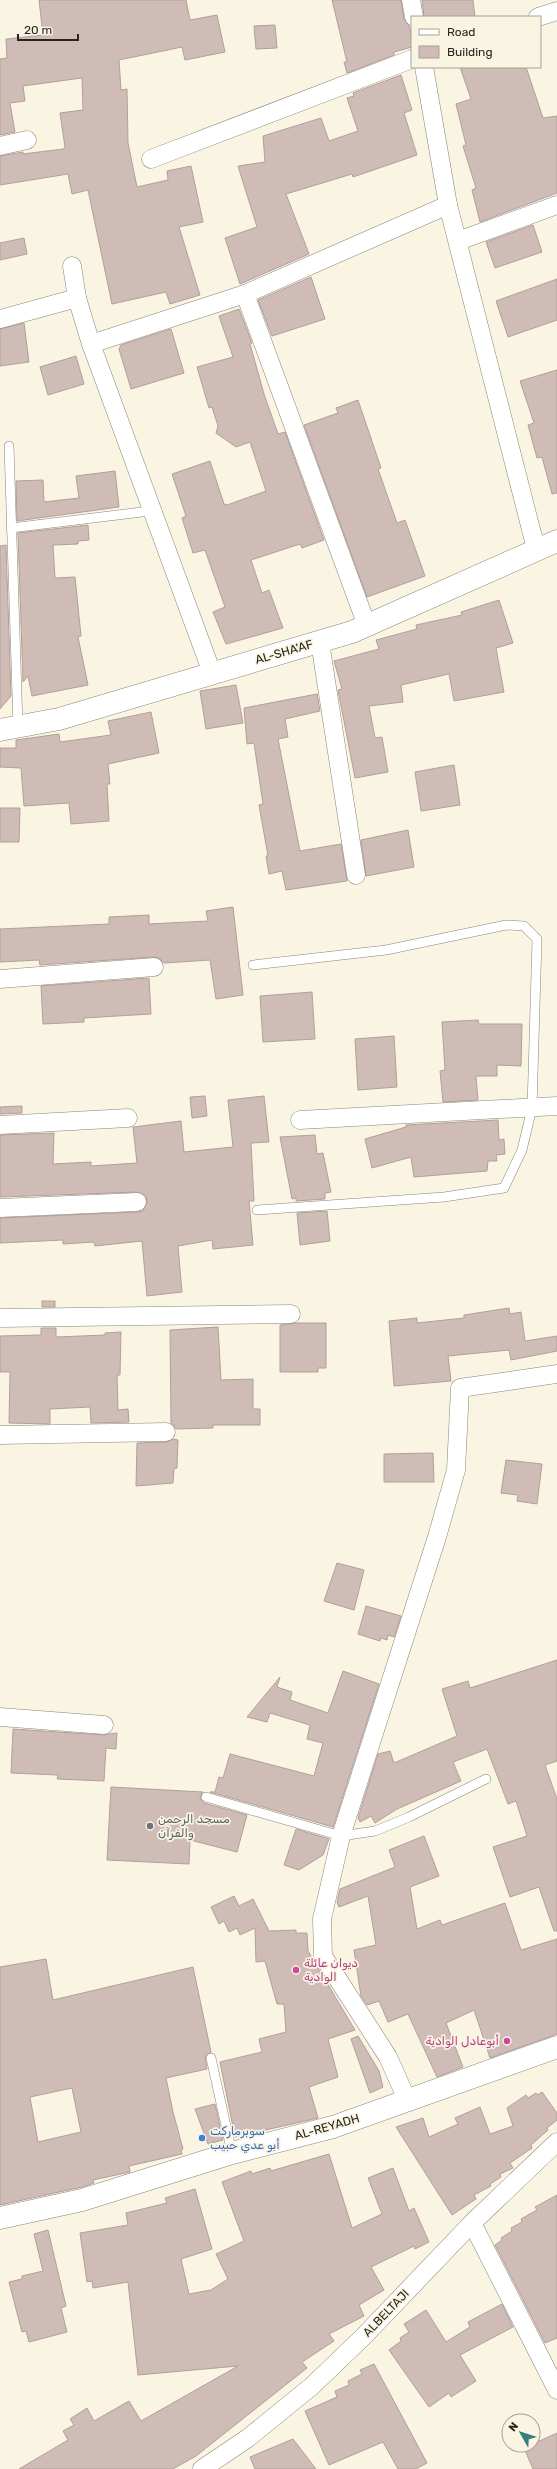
<svg xmlns="http://www.w3.org/2000/svg" width="557" height="2469" font-family="Rubik,Vazirmatn,sans-serif">
<rect width="100%" height="100%" fill="#faf4e3"/>
<!-- building -->
<g fill="#cfbcb6" stroke="#b29f99" fill-rule="evenodd">
<polygon points="39,0 186,0 190,20 217,15 225,52 185,60 182,47 119,60 121,90 127,89 128,143 137,187 168,180 167,171 191,166 203,222 179,227 200,295 170,304 166,292 112,304 88,190 72,194 68,174 0,185 0,156 23,152 23,154 63,149 65,147 60,113 83,110 82,78 23,86 25,101 10,103 15,132 0,135 0,59 7,58 6,39 43,35"/>
<polygon points="332,0 401,0 404,19 409,26 412,37 412,47 394,52 394,55 347,73 344,62 347,62"/>
<polygon points="422,0 473,0 475,17 424,17"/>
<polygon points="275,25 277,48 256,49 254,26"/>
<polygon points="460,67 526,67 543,118 557,116 557,193 480,222 472,190 476,188 463,146 466,145 456,104 471,99"/>
<polygon points="401,75 412,110 404,113 417,155 353,177 352,174 286,194 309,254 240,284 225,238 257,227 238,166 265,162 263,136 321,118 329,141 358,131 347,98 354,96 353,93"/>
<polygon points="533,225 542,252 495,268 486,242"/>
<polygon points="24,238 27,254 0,260 0,243"/>
<polygon points="311,277 325,319 272,336 258,300"/>
<polygon points="557,279 557,320 508,337 496,301"/>
<polygon points="239,309 252,343 250,344 264,394 278,434 285,432 324,540 302,548 300,544 251,560 262,593 269,590 283,628 226,644 213,612 225,607 205,550 193,553 182,518 186,516 172,474 210,461 224,504 227,505 266,491 250,442 236,447 216,433 218,426 212,407 209,408 197,367 233,357 219,316"/>
<polygon points="24,323 29,362 0,366 0,329"/>
<polygon points="171,329 184,373 131,389 119,349 121,345"/>
<polygon points="76,356 84,384 48,395 40,367"/>
<polygon points="557,370 557,493 552,494 542,457 537,458 528,425 534,423 520,381"/>
<polygon points="358,400 381,468 378,469 397,523 405,520 425,576 367,597 304,425 338,413 336,408"/>
<polygon points="115,471 119,507 17,521 16,481 43,480 44,502 79,498 76,476"/>
<polygon points="88,525 89,540 78,541 78,544 53,545 55,578 75,577 81,636 78,637 88,685 32,696 28,676 23,682 18,533"/>
<polygon points="6,545 11,696 0,709 0,546"/>
<polygon points="499,600 513,643 496,648 504,692 454,701 449,674 401,685 403,702 369,706 375,738 382,737 388,772 355,778 338,690 342,689 334,661 379,649 376,640 417,629 416,625 462,615 461,612"/>
<polygon points="236,685 243,723 206,729 200,691"/>
<polygon points="317,694 320,711 285,719 288,737 278,739 300,851 341,844 347,881 286,890 282,871 269,874 266,856 268,856 259,805 263,804 254,743 247,744 244,708"/>
<polygon points="151,712 159,753 108,764 110,784 107,784 109,821 71,824 69,803 24,806 21,768 0,767 0,748 16,748 16,740 59,734 60,742 111,735 108,721"/>
<polygon points="454,765 460,805 421,811 415,772"/>
<polygon points="0,808 20,808 19,842 0,842"/>
<polygon points="408,830 414,867 366,876 361,840"/>
<polygon points="233,907 243,995 216,999 210,960 164,963 159,958 153,957 40,965 39,960 0,962 0,929 109,924 109,917 149,915 149,924 208,921 206,911"/>
<polygon points="149,978 151,1014 84,1018 84,1022 43,1024 41,986"/>
<polygon points="312,992 315,1039 263,1042 260,996"/>
<polygon points="478,1020 479,1024 522,1024 521,1066 497,1065 497,1076 476,1076 478,1100 443,1102 440,1071 445,1070 442,1022"/>
<polygon points="394,1036 397,1087 358,1090 355,1039"/>
<polygon points="205,1096 207,1116 192,1118 190,1097"/>
<polygon points="264,1096 269,1142 251,1143 254,1201 249,1201 253,1245 213,1249 212,1240 178,1246 182,1292 147,1296 142,1241 95,1246 94,1242 63,1244 63,1240 0,1243 0,1218 137,1212 143,1211 147,1202 146,1196 137,1192 0,1197 0,1135 54,1133 53,1164 91,1162 91,1166 137,1163 133,1127 181,1121 184,1152 233,1147 228,1100"/>
<polygon points="22,1106 22,1113 0,1114 0,1107"/>
<polygon points="498,1120 499,1140 504,1139 505,1154 496,1155 497,1161 488,1161 487,1171 414,1177 411,1157 372,1168 365,1139 406,1127 406,1125"/>
<polygon points="315,1135 317,1154 323,1153 331,1192 325,1193 325,1199 296,1201 296,1198 292,1199 280,1137"/>
<polygon points="327,1211 330,1241 300,1245 297,1213"/>
<rect x="42" y="1301" width="13" height="6"/>
<polygon points="509,1308 510,1314 521,1312 525,1341 557,1336 557,1351 511,1360 509,1350 448,1356 451,1381 394,1386 389,1321 417,1318 417,1323 464,1318 464,1315"/>
<polygon points="296,1323 326,1323 326,1368 318,1368 318,1372 280,1372 280,1325"/>
<polygon points="218,1327 221,1380 253,1379 253,1409 260,1409 260,1425 213,1425 213,1428 176,1429 171,1423 170,1330"/>
<polygon points="41,1328 56,1328 56,1337 105,1335 105,1333 121,1332 120,1375 117,1375 118,1410 128,1409 129,1422 91,1423 90,1407 50,1409 50,1424 9,1423 10,1372 0,1372 0,1336 41,1335"/>
<polygon points="173,1439 178,1440 177,1468 174,1469 173,1483 136,1486 137,1443 166,1442"/>
<polygon points="433,1453 434,1482 384,1482 384,1454"/>
<polygon points="506,1460 542,1464 537,1504 517,1501 518,1495 501,1493"/>
<polygon points="337,1563 364,1570 354,1610 324,1601"/>
<polygon points="366,1606 401,1616 394,1637 388,1635 387,1640 381,1638 380,1641 358,1634"/>
<polygon points="557,1660 557,1761 545,1765 557,1799 557,1931 554,1931 539,1887 510,1897 493,1847 527,1836 516,1801 508,1804 487,1749 453,1762 461,1781 397,1809 375,1823 371,1816 360,1822 358,1818 378,1754 390,1751 394,1763 457,1736 442,1689 468,1681 470,1688"/>
<polygon points="343,1671 379,1684 333,1827 210,1792 215,1792 219,1777 223,1778 230,1754 314,1776 323,1743 307,1739 310,1725 270,1713 267,1722 247,1717 280,1677 277,1687 292,1692 290,1700 328,1713"/>
<polygon points="13,1729 103,1735 117,1733 116,1749 106,1748 104,1781 57,1779 58,1775 11,1773"/>
<polygon points="111,1787 203,1792 200,1798 204,1803 247,1815 237,1852 190,1840 189,1864 107,1860"/>
<polygon points="296,1829 329,1839 323,1855 299,1870 284,1865"/>
<polygon points="424,1836 439,1876 410,1887 417,1929 440,1920 442,1925 505,1903 521,1950 557,1939 557,2034 490,2058 474,2010 446,2023 463,2067 437,2077 408,2014 388,2022 379,2001 367,2005 361,1996 354,1950 376,1945 368,1896 339,1907 337,1902 340,1889 395,1867 389,1850"/>
<polygon points="234,1896 239,1906 253,1899 269,1931 296,1930 296,1933 307,1933 308,1951 355,2030 328,2039 338,2077 309,2087 318,2118 235,2137 220,2062 262,2052 259,2039 286,2032 284,2004 277,2004 265,1961 256,1962 255,1928 240,1935 237,1928 229,1932 224,1921 219,1924 211,1907"/>
<path d="M 46,1959 L 53,2000 L 193,1967 L 211,2052 L 205,2057 L 207,2069 L 166,2078 L 173,2112 L 183,2149 L 181,2150 L 182,2154 L 129,2166 L 130,2172 L 93,2180 L 94,2183 L 82,2187 L 0,2205 L 0,1967 ZM 72,2088 L 81,2132 L 38,2142 L 30,2097 Z"/>
<polygon points="358,2036 379,2071 383,2087 370,2093 351,2039"/>
<polygon points="542,2092 557,2113 557,2120 547,2128 548,2130 531,2145 532,2148 510,2163 513,2168 500,2174 501,2177 490,2184 491,2186 474,2195 476,2199 452,2215 396,2127 423,2118 429,2137 458,2124 455,2118 480,2107 490,2134 513,2126 507,2108 526,2095 528,2098 536,2093 538,2095"/>
<polygon points="215,2104 223,2140 208,2144 195,2109"/>
<polygon points="329,2154 352,2228 382,2214 368,2178 393,2168 409,2211 414,2208 429,2242 415,2249 414,2246 371,2267 384,2290 359,2305 364,2316 329,2334 334,2341 302,2362 307,2368 196,2456 173,2469 19,2469 68,2440 63,2431 74,2425 70,2419 87,2408 94,2421 129,2401 141,2421 238,2366 138,2375 128,2282 93,2288 92,2281 87,2282 80,2233 128,2225 126,2213 167,2203 165,2198 195,2189 212,2249 181,2259 189,2294 211,2290 228,2279 216,2254 244,2241 222,2182 251,2171 252,2174 270,2168 271,2171"/>
<polygon points="557,2195 557,2338 545,2343 495,2245 502,2240 501,2238 512,2231 511,2228 522,2222 521,2219 537,2210 535,2207"/>
<polygon points="48,2230 66,2306 61,2308 67,2332 29,2342 26,2331 22,2332 9,2282 22,2279 22,2276 43,2271 34,2234"/>
<polygon points="502,2304 513,2327 460,2355 476,2381 451,2397 449,2393 429,2407 389,2350 401,2341 400,2338 409,2332 404,2324 426,2310 446,2342 470,2327 468,2322"/>
<polygon points="374,2364 427,2463 416,2469 398,2469 383,2442 329,2465 305,2411 337,2397 335,2391 349,2385 348,2381 362,2374 360,2370"/>
<polygon points="557,2433 557,2469 533,2469 524,2448"/>
<polygon points="293,2439 316,2469 255,2469 250,2457"/>
</g>
<g fill="none" stroke-linecap="round" stroke-linejoin="round">
<!-- service casing -->
<g stroke="#8a8575" stroke-width="10">
<g id="service">
<polyline points="9,446 18,726"/>
<polyline points="11,528 150,511"/>
<polyline points="253,965 386,950 506,925 524,926 537,939 532,1108 522,1150 504,1188 444,1197 257,1210"/>
<polyline points="206,1797 341,1836 375,1831 409,1817 486,1779"/>
<polyline points="211,2058 232,2153"/>
</g>
</g>
<!-- minor casing -->
<g stroke="#8a8575" stroke-width="19">
<g id="minor">
<polyline points="411,0 414,17"/>
<polyline points="538,17 557,11"/>
<polyline points="424,67 448,205 536,549"/>
<polyline points="0,146 27,140"/>
<polyline points="151,159 412,59"/>
<polyline points="458,241 557,205"/>
<polyline points="72,266 77,298 91,344 212,673"/>
<polyline points="245,294 367,626"/>
<polyline points="0,319 77,298"/>
<polyline points="91,344 245,294 448,205"/>
<polyline points="320,642 356,875"/>
<polyline points="0,979 154,967"/>
<polyline points="300,1120 557,1106"/>
<polyline points="0,1125 128,1118"/>
<polyline points="0,1208 137,1202"/>
<polyline points="0,1318 291,1314"/>
<polyline points="0,1435 166,1432"/>
<polyline points="0,1717 104,1725"/>
<polyline points="408,2102 388,2057 323,1956 322,1919 341,1836 437,1537 456,1470 460,1388 557,1374"/>
<polyline points="472,2223 557,2390"/>
<polyline points="202,2469 248,2438 312,2386 364,2336 472,2223 557,2142"/>
</g>
</g>
<!-- tertiary casing -->
<g stroke="#8a8575" stroke-width="23">
<g id="tertiary">
<polyline points="0,730 59,719 352,632 557,541"/>
<polyline points="0,2218 82,2200 232,2153 333,2127 557,2047"/>
</g>
</g>
<!-- service -->
<use href="#service" stroke="#fff" stroke-width="9"/>
<!-- minor -->
<use href="#minor" stroke="#fff" stroke-width="18"/>
<!-- tertiary -->
<use href="#tertiary" stroke="#fff" stroke-width="22"/>
</g>
<!-- markers -->
<circle fill="#6b7280" stroke="#faf4e3" stroke-width="1.5" cx="150" cy="1826" r="4"/>
<g fill="#d1479c" stroke="#faf4e3" stroke-width="1.5">
<circle cx="296" cy="1970" r="4"/>
<circle cx="507" cy="2041" r="4"/>
</g>
<circle fill="#3f7fe0" stroke="#faf4e3" stroke-width="1.5" cx="202" cy="2138" r="4"/>
<g text-anchor="middle" dominant-baseline="central" stroke-width="3.5" stroke-linejoin="round" paint-order="stroke">
<!-- street labels -->
<g font-size="12" fill="#27251e" stroke="#faf4e3">
<text transform="translate(284 652) rotate(-16)">AL-SHA'AF</text>
<text transform="translate(327 2127) rotate(-16)">AL-REYADH</text>
<text transform="translate(386 2313) rotate(-46)">ALBELTAJI</text>
</g>
<!-- worship labels -->
<g font-size="12" fill="#5b616d" stroke="#faf4e3" text-anchor="start">
<text x="158" y="1819">مسجد الرحمن<tspan x="158" dy="14">والفرآن</tspan></text>
</g>
<!-- hotel labels -->
<g font-size="12" fill="#b23c85" stroke="#faf4e3" text-anchor="start">
<text x="304" y="1963">ديوان عائلة<tspan x="304" dy="14">الوادية</tspan></text>
<text x="499" y="2041" text-anchor="end">أبوعادل الوادية</text>
</g>
<!-- shop labels -->
<g font-size="12" fill="#366cbe" stroke="#faf4e3" text-anchor="start">
<text x="210" y="2131">سوبرماركت<tspan x="210" dy="14">أبو عدي حبيب</tspan></text>
</g>
</g>
<!-- legend -->
<rect x="411" y="16" width="130" height="52" fill="#faf4e3" stroke="#a6a194"/>
<rect x="419" y="29" width="20" height="6" fill="#ffffff" stroke="#a6a194"/>
<text x="447" y="36" font-size="12" fill="#27251e">Road</text>
<rect x="419" y="46" width="20" height="12" fill="#cfbcb6" stroke="#a6a194"/>
<text x="447" y="56" font-size="12" fill="#27251e">Building</text>
<!-- north arrow -->
<g transform="translate(521 2433) rotate(309)"><circle r="19" fill="#faf4e3" stroke="#a6a194"/>
<path d="M0-3L7 15L0 10L-7 15Z" fill="#367f7d"/>
<text y="-6" font-size="11" font-weight="bold" text-anchor="middle" fill="#27251e">N</text>
</g>
<!-- scale -->
<path d="M18 34v6h60v-6" fill="none" stroke="#27251e" stroke-width="2"/>
<text x="24" y="34" font-size="12" fill="#27251e" stroke="#faf4e3" stroke-width="3" paint-order="stroke">20 m</text>
</svg>
